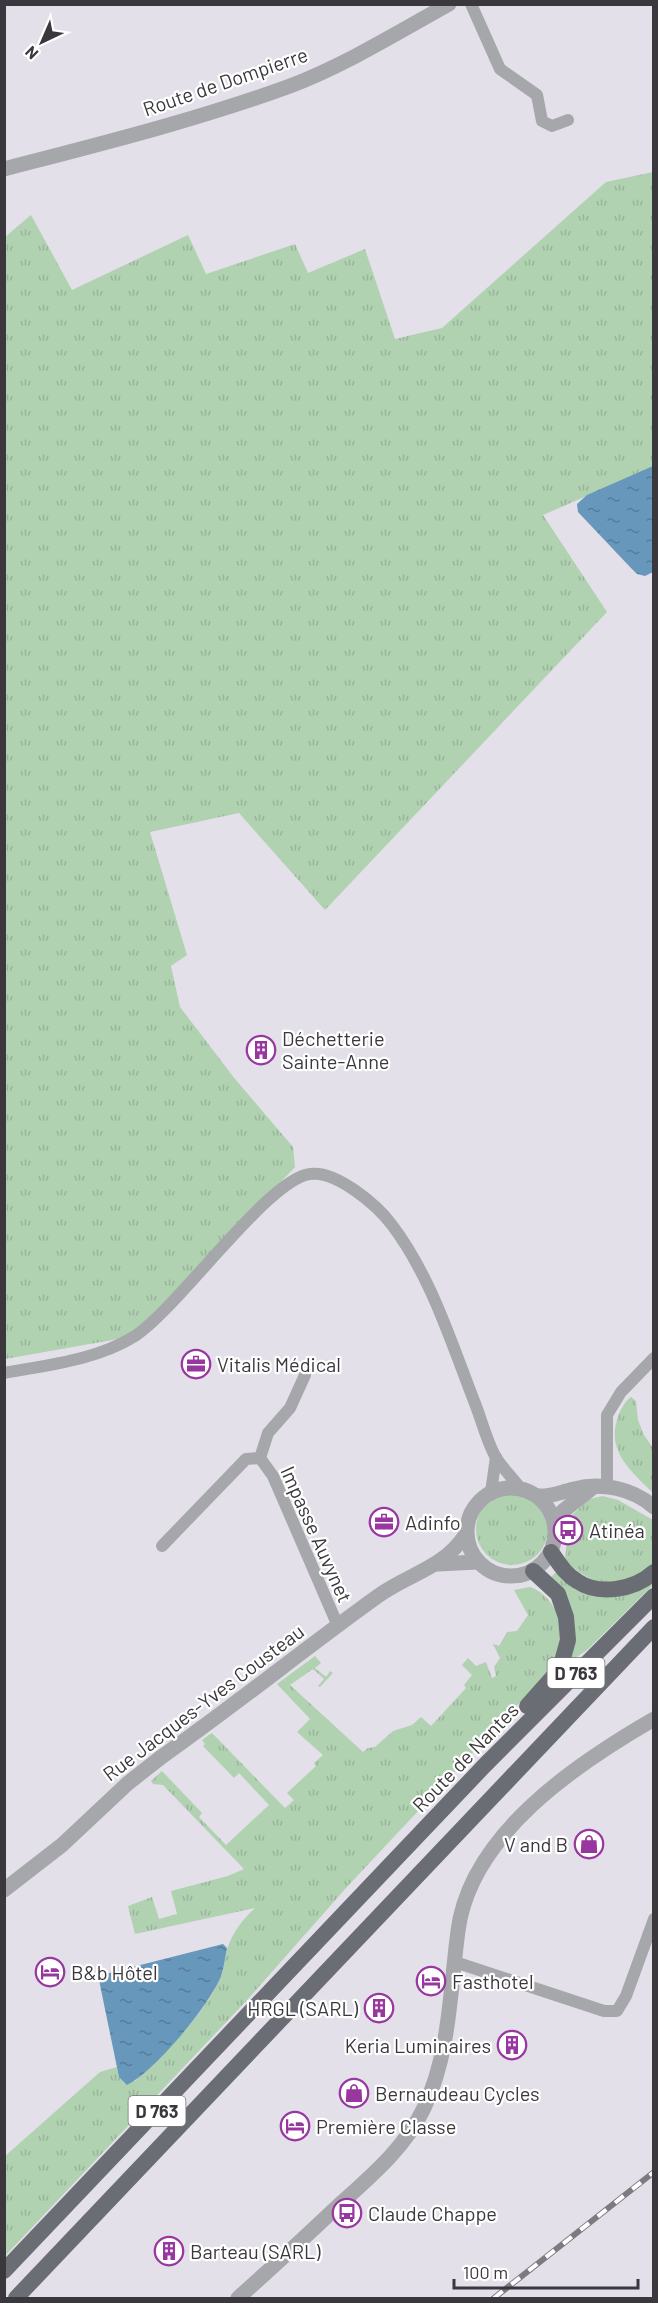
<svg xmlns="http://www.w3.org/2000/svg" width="658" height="2303" font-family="Barlow,sans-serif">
<defs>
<pattern id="grass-tufts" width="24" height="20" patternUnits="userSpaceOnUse" patternTransform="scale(1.5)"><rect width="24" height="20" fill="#b0d2b1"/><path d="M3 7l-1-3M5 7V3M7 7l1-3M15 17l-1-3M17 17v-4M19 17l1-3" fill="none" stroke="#98b599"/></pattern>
<pattern id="water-ripples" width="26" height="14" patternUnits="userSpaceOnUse" patternTransform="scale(1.5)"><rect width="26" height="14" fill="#6797bb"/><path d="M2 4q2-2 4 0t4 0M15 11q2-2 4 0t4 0" fill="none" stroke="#567c99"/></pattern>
</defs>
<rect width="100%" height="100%" fill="#e3e0e9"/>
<!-- grass -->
<g fill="url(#grass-tufts)">
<polygon points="653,172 653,467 543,515 607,612 325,910 239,813 150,832 187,955 171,966 180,1007 235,1079 293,1147 295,1167 135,1336 5,1359 5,237 31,215 72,290 188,235 206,274 295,244 308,273 365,249 395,339 442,328 606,182"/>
<path d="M 631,1397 L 636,1401 L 638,1420 L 644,1435 L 653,1448 L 653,1493 C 632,1472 607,1452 617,1420 C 619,1412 624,1402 631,1397 Z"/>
<circle cx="512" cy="1529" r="36"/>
<path d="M 603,1496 L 618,1500 L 653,1520 L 653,1565 C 616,1593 599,1589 565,1561 L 569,1518 L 589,1499 Z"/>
<polygon points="557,1571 581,1589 653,1578 653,1585 587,1650 568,1663 550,1578"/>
<path d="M 530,1587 C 551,1594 567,1623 562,1645 C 561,1652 556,1660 553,1667 L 346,1888 L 249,1998 L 5,2256 L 4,2157 L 100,2072 L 117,2067 L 119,2077 L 135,2081 C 163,2054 192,2027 212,1994 C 221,1980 222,1965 227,1950 C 232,1933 242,1920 255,1908 L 135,1934 L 128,1906 L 152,1897 L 159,1919 L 177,1914 L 171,1891 L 228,1876 L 244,1869 L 163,1785 L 153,1784 L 151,1781 L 162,1771 L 202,1813 L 199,1817 L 226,1845 L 269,1805 L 239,1773 L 234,1778 L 203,1746 L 205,1744 L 202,1740 L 212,1733 L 285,1808 L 294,1800 L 287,1793 L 316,1766 L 314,1763 L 323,1755 L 297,1732 L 310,1719 L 277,1684 L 315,1656 L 321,1663 L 315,1668 L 326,1677 L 330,1671 L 333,1673 L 320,1687 L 318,1686 L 324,1679 L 313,1669 L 290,1685 L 363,1752 L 368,1748 L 375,1747 L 393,1731 L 412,1725 L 421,1717 L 431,1726 L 466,1688 L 464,1685 L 472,1675 L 462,1665 L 468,1658 L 476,1666 L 486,1662 L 492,1678 L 496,1676 L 494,1667 L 500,1658 L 493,1644 L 499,1646 L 507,1632 L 517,1631 L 528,1615 L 514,1590 Z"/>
</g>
<!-- water -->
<g fill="url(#water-ripples)">
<polygon points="653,466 653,572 645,576 637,574 630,567 578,512 577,504 587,495"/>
<path d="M 223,1944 L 227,1948 C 225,1957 224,1967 221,1976 C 210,2005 154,2072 127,2085 L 119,2077 L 99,1980 L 105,1974 Z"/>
</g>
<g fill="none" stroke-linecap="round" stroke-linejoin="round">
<!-- minor -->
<g stroke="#a5a7ab" stroke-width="12">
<polyline points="471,4 500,69 537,95 542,121 552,126 568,120"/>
<path d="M 4,1373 C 47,1365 97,1360 135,1336 C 179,1307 268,1179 310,1174 C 336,1170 377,1205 392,1225 C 432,1278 452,1345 476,1406 C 482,1422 487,1441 495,1456 C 502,1468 513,1478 520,1488"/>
<polyline points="260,1458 273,1476 338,1626"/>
<polyline points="260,1458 268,1433 290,1408 305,1375"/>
<polyline points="607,1486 607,1415 621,1392 654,1358"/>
<polyline points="491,1492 496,1457"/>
<polyline points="162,1546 246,1459 260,1458"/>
<polyline points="455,1962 604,2011 617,2011 626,1996 654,1919"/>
</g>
<!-- tertiary -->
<g stroke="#a5a7ab" stroke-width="15">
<path d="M 4,169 C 100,144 197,120 290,86 C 345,65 397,33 449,4"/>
<circle cx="511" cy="1532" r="44"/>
<path d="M 538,1496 C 552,1497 560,1492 574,1489 C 601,1482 632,1488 654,1507"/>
<polyline points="555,1524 563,1511 592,1488"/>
<polyline points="438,1564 477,1562"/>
<path d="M 4,1890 L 62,1845 L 127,1784 L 160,1758 C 234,1706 304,1649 378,1596 C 410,1573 443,1569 466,1534"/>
<path d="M 238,2298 C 272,2268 305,2237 338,2206 C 370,2177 405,2148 424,2108 C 450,2054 450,1990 458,1931 C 470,1835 576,1764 654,1719"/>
</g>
<!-- trunk -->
<g stroke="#6a6e74" stroke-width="16">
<path d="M 551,1552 C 559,1563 565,1574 577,1581 C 599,1596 634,1590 654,1572"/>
<polyline points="527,1706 560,1669 568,1640 566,1617 558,1594 533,1571"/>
<polyline points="4,2271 485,1765 654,1596"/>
<polyline points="16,2298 654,1627"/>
</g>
<!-- rail casing -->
<g stroke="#7d7a80" stroke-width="6">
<polyline id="rail" points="494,2298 654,2172"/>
</g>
<!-- rail -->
<use href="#rail" stroke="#fff" stroke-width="4" stroke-dasharray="11" stroke-linecap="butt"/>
</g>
<!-- icons -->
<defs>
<g id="building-ring" transform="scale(1.5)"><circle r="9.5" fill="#fff" stroke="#98379f" stroke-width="1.5"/><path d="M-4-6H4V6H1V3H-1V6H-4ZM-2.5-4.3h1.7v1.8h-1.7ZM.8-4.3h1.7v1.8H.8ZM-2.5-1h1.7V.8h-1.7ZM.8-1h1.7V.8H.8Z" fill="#98379f"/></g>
<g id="office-ring" transform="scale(1.5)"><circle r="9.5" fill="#fff" stroke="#98379f" stroke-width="1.5"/><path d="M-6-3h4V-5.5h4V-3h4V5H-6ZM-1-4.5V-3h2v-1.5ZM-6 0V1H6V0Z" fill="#98379f"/></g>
<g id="bus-ring" transform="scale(1.5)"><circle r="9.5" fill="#fff" stroke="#98379f" stroke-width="1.5"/><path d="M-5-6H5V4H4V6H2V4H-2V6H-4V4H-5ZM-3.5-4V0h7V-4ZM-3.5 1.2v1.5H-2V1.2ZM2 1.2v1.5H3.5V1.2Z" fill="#98379f"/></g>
<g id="shop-ring" transform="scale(1.5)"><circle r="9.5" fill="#fff" stroke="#98379f" stroke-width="1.5"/><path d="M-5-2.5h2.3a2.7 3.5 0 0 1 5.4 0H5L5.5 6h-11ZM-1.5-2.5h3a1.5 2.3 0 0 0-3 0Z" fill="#98379f"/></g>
<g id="hotel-ring" transform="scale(1.5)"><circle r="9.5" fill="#fff" stroke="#98379f" stroke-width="1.5"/><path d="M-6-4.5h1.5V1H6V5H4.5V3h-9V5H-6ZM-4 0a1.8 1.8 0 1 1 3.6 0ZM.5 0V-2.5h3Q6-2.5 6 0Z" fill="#98379f"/></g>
</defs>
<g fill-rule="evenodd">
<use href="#building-ring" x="261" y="1050"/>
<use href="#office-ring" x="196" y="1364"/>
<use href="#office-ring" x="384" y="1522"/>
<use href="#bus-ring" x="568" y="1530"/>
<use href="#shop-ring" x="589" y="1844"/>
<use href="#hotel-ring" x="50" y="1972"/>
<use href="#hotel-ring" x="431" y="1981"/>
<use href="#building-ring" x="379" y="2008"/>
<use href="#building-ring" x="512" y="2045"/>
<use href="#shop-ring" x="354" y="2093"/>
<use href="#hotel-ring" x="295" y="2126"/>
<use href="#bus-ring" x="347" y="2213"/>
<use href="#building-ring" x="169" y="2251"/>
</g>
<g text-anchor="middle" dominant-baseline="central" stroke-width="4.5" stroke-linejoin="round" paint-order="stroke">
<!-- shield labels -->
<g fill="#fff" stroke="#757476" stroke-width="1.5">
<rect x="547.5" y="1658" width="57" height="30" rx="4.5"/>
<rect x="128.5" y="2096" width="57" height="30" rx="4.5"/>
</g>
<g font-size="18" font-weight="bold" fill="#3a383c">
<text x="576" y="1673">D 763</text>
<text x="157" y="2111">D 763</text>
</g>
<!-- street labels -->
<g font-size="20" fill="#3a383c" stroke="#fff">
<text transform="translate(225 81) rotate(-19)">Route de Dompierre</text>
<text transform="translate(317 1534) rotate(66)">Impasse Auvynet</text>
<text transform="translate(203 1702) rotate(-37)">Rue Jacques-Yves Cousteau</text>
<text transform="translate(465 1757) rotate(-46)">Route de Nantes</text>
</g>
<!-- poi labels -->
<g font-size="20" fill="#3a383c" stroke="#fff" text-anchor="start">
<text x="282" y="1038">Déchetterie<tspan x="282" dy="23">Sainte-Anne</tspan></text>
<text x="217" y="1364">Vitalis Médical</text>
<text x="405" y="1522">Adinfo</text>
<text x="589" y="1530">Atinéa</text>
<text x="568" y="1844" text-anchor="end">V and B</text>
<text x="71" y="1972">B&amp;b Hôtel</text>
<text x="452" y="1981">Fasthotel</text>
<text x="358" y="2008" text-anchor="end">HRGL (SARL)</text>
<text x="491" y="2045" text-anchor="end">Keria Luminaires</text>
<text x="375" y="2093">Bernaudeau Cycles</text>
<text x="316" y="2126">Première Classe</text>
<text x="368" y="2213">Claude Chappe</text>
<text x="190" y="2251">Barteau (SARL)</text>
</g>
</g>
<!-- border -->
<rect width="658" height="2303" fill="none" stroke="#3a383c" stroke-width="12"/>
<!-- north arrow -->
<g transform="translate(42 42) rotate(224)" stroke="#ffffff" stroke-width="4.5" paint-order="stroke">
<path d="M0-4.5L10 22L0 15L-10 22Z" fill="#3a383c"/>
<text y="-9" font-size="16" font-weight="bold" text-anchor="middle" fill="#3a383c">N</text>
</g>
<!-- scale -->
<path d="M454 2279v9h184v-9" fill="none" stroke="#3a383c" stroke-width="3"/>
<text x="463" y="2279" font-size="18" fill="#3a383c" stroke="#ffffff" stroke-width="4.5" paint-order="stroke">100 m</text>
</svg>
